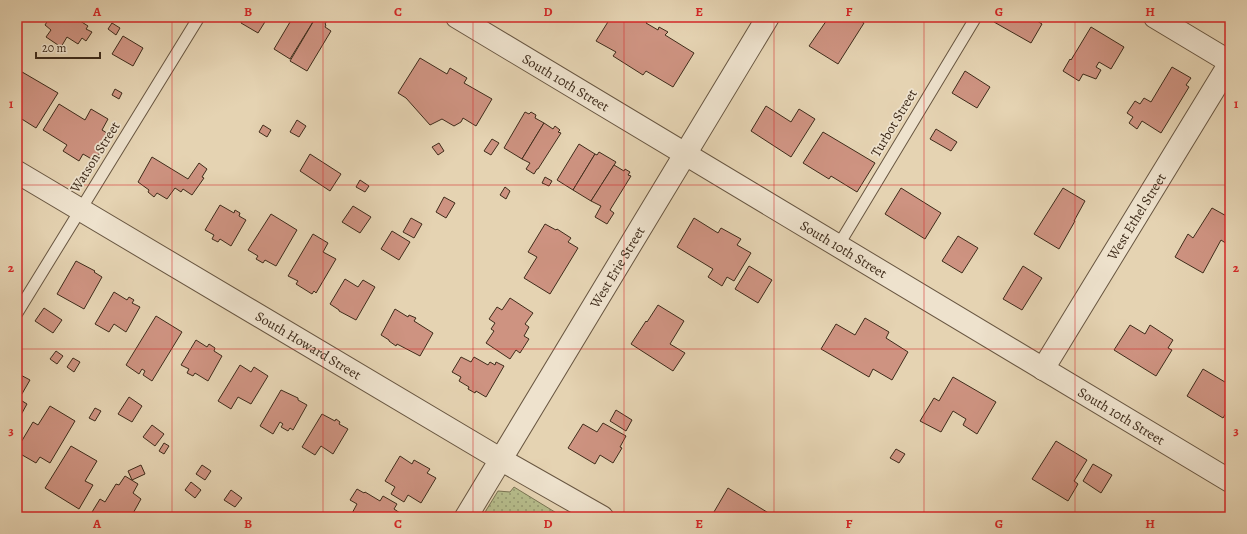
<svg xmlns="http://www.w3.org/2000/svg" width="1247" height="534" font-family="Alegreya,serif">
<defs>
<pattern id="green-dots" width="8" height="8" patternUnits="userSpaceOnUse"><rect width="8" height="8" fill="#b6bc8b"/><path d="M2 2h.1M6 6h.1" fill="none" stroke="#959971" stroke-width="1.8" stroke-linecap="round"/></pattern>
</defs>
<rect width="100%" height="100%" fill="#e5d3b2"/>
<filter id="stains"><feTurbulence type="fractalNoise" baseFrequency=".005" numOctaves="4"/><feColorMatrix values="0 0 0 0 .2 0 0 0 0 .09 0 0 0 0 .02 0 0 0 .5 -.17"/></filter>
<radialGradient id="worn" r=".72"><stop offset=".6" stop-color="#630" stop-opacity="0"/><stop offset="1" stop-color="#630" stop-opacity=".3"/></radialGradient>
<!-- green -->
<polygon fill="url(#green-dots)" stroke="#7a7453" points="514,487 563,517 482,517 498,491 510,492"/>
<!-- building -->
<g fill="#ce9381" stroke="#3f2c1b">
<polygon points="50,17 78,17 77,19 88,26 86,29 92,32 86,41 82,38 78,44 67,37 61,47 46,37 51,30 45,25"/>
<polygon points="234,17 244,17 241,22"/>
<polygon points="244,17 268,17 258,33 241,23"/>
<polygon points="293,17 316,17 290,59 274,49"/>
<polygon points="316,17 329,17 325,24 326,25 325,27 331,31 307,71 290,61"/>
<polygon points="611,17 636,17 638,18 639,17 643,17 648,20 646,23 658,30 659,27 668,32 665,35 694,53 673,87 646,71 643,75 613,56 616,52 596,41"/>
<polygon points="712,17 721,17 719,21"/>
<polygon points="829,17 855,17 864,23 838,64 809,46"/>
<polygon points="997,17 1031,17 1042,24 1031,43 994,22"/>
<polygon points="112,23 120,28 116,35 108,29"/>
<polygon points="1091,27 1124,47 1111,69 1099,62 1096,67 1101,70 1096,79 1083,74 1079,81 1063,71 1070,59 1071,60"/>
<polygon points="123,36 143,48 133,66 112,54"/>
<polygon points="420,58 447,74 450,68 467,78 464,83 492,99 476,126 463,118 461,122 454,126 442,119 430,125 406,98 398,93"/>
<polygon points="1172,67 1191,78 1186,85 1189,87 1161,133 1142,121 1137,129 1129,123 1133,117 1127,113 1135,101 1140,104 1144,98 1151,102"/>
<polygon points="17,69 58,93 36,128 17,116"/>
<polygon points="965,71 990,87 977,108 952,93"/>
<polygon points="115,89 122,93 119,99 112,95"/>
<polygon points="59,104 85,120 91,109 108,119 102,130 110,135 95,161 83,154 79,161 63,151 67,145 43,130"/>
<polygon points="766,106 791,122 799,109 815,119 791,157 751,131"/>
<polygon points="525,112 529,114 531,112 536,115 535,118 544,123 522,159 504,148"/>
<polygon points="297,120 306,126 299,137 290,132"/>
<polygon points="544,123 553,129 555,126 560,130 558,132 561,133 538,169 537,169 534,174 526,169 530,163 522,159"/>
<polygon points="263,125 271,130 267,137 259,132"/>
<polygon points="936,129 957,142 951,151 930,139"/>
<polygon points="823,132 875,163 857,192 831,176 829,179 803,163"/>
<polygon points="1230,138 1230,147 1226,145"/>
<polygon points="492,139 499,143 491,155 484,151"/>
<polygon points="439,143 444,151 438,155 432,147"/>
<polygon points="579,144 595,154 573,190 557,180"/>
<polygon points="599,152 616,162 591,201 573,190 595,154 597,155"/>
<polygon points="310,154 341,174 330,191 300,171"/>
<polygon points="152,157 188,179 199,163 207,169 202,177 204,178 192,195 183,189 181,192 175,188 167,199 157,193 154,197 148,192 149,190 138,182"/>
<polygon points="614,165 624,171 625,169 630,172 628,175 631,176 610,210 614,213 607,224 595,217 601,206 591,201"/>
<polygon points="545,177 552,181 549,186 542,183"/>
<polygon points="360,180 369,186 365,192 356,187"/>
<polygon points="505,187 510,191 506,199 500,195"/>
<polygon points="901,188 941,213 925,239 885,214"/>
<polygon points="1063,188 1085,201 1074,221 1075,221 1059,249 1034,234"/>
<polygon points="444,197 455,203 446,218 436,212"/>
<polygon points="220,205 234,213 235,210 240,213 239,216 246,220 231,246 220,239 218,242 212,239 214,235 205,230"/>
<polygon points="353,206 371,217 360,233 342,222"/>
<polygon points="1212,208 1230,218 1230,239 1227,244 1221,240 1203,273 1175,257 1188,234 1193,238"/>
<polygon points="271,214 297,230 276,266 265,260 263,263 256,259 258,256 248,250"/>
<polygon points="411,218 422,224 414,238 403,232"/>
<polygon points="694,218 718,233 721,228 741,239 737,245 751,253 734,281 727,277 722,286 708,277 713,269 677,247"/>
<polygon points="545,224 556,230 557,229 571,238 568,242 578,248 550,294 524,278 537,257 528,252"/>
<polygon points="392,231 410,242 399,260 381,249"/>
<polygon points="313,234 328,243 323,252 336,259 316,293 314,291 312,294 296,284 298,281 288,276"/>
<polygon points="958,236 978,248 962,273 942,261"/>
<polygon points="76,261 95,271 94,272 102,277 84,309 57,294"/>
<polygon points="749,266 772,280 758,303 735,289"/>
<polygon points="1023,266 1042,278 1022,310 1003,299"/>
<polygon points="345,279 358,287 363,280 375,287 356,320 339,311 339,310 330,304"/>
<polygon points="114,292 127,300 129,297 134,300 132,303 140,307 126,332 114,324 109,332 95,324"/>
<polygon points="510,298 533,313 525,324 529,327 524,336 529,339 520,353 516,350 510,359 486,343 494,331 491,329 495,323 489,319 497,307 502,310"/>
<polygon points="658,305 684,321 670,344 685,353 673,371 631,344 646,321 647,322"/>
<polygon points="44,308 62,320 53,333 35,321"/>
<polygon points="395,309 408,317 409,315 416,318 414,321 433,333 420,356 397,344 396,346 389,341 389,340 381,335"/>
<polygon points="156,316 182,332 152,381 143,375 145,371 142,369 139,374 126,365"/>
<polygon points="865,318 889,332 886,338 908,352 892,380 873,369 869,377 821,349 836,324 855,335"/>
<polygon points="1130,325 1145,334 1150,325 1173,340 1168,348 1172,350 1156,376 1114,350"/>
<polygon points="196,340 207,347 209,344 215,348 214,351 222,356 208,381 195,373 193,376 187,373 189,369 181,365"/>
<polygon points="56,351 63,356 57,364 50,359"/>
<polygon points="461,357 471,362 474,357 488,365 490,362 495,365 496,362 504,366 486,397 476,391 475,393 468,389 469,387 459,381 461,377 452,372"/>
<polygon points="73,358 80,362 74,372 67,367"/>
<polygon points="240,365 251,372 254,367 268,376 251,404 238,397 231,409 218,401"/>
<polygon points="1203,369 1230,385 1230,407 1223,418 1187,396"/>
<polygon points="17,373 30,380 19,399 27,404 17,422"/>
<polygon points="953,377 996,402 977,434 963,425 966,419 953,411 941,432 920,421 934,398 939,401"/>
<polygon points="281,390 298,398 298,400 307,405 293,430 290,428 288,431 281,427 283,424 280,422 273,434 260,426"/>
<polygon points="129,397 142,406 132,422 118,414"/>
<polygon points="50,406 75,421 50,463 40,457 36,463 17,452 17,449 33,422 38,425"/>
<polygon points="95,408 101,411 95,421 89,418"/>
<polygon points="616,410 632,420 626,431 610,421"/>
<polygon points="322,414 335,421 336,419 340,422 339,424 348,429 333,454 321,446 315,455 302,447"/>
<polygon points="603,423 626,436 620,447 622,448 613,463 600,455 595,464 568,448 583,424 597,432"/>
<polygon points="152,425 164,434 155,446 143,437"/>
<polygon points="1056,441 1087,460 1074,481 1078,484 1068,501 1032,479"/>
<polygon points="164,443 169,446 164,454 159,451"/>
<polygon points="71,446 97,461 85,481 93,485 79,509 45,488"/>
<polygon points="896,449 905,454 899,463 890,458"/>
<polygon points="400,456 412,464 414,460 430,469 427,473 436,478 421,503 408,495 404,502 391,494 395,487 385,481"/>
<polygon points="1093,464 1112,475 1101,493 1083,481"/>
<polygon points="141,465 145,474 132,480 128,471"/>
<polygon points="202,465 211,471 205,480 196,474"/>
<polygon points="125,476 138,484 133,493 141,499 131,517 89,517 100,499 105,502 116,484 119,485"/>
<polygon points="191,482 201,490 195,498 185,490"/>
<polygon points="728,488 775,517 711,517"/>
<polygon points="357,489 364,493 365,492 380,501 383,496 397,504 394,509 406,517 350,517 357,504 350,500"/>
<polygon points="231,490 242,498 235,507 224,500"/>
</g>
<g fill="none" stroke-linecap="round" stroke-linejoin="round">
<!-- service casing -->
<g stroke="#685641" stroke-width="13">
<g id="service">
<polyline points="838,246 976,17"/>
<polyline points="17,313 199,17"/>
</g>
</g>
<!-- minor casing -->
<g stroke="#685641" stroke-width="24">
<g id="minor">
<path id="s1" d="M 457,17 L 1230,481"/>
<polyline points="1155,17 1230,62"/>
<path id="s2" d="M 17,172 L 500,459 L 602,517"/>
<path id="s3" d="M 1043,369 L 1230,63"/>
<path id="s4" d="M 466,517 L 768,17"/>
</g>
</g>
<!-- service -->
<use href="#service" stroke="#eee2cd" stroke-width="11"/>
<!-- minor -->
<use href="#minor" stroke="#eee2cd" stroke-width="22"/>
</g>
<!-- grid -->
<path fill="none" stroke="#d62828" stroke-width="1" stroke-opacity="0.55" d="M 172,17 L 172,517M 323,17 L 323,517M 473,17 L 473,517M 624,17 L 624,517M 774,17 L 774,517M 924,17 L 924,517M 1075,17 L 1075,517M 17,185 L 1230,185M 17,349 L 1230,349"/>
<g text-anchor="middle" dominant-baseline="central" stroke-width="3.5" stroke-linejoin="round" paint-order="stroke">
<!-- street labels -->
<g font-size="14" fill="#3f2c1b" stroke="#eee2cd">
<text stroke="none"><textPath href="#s1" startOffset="127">South 10th Street</textPath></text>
<text transform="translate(894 123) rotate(-59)">Turbot Street</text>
<text transform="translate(95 157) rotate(-58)">Watson Street</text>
<text stroke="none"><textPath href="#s3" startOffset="179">West Ethel Street</textPath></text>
<text stroke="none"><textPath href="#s1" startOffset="451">South 10th Street</textPath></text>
<text stroke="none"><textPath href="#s4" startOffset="292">West Erie Street</textPath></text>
<text stroke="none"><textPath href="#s2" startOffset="339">South Howard Street</textPath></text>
<text stroke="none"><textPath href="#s1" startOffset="775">South 10th Street</textPath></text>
</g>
</g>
<!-- margin -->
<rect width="1247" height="534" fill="none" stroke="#e5d3b2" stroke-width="44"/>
<!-- scale -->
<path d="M36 52v6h64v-6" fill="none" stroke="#3f2c1b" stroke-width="2"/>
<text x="42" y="52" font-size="12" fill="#3f2c1b" stroke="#eee2cd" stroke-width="3" paint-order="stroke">20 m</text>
<rect x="22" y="22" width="1203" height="490" fill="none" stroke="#d62828" stroke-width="1.5"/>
<g font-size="13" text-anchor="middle" font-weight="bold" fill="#d62828">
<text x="97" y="16">A</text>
<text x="248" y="16">B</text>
<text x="398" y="16">C</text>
<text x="548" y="16">D</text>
<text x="699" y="16">E</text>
<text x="849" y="16">F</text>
<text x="999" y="16">G</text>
<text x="1150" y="16">H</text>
<text x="11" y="108">1</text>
<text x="1236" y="108">1</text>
<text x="11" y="272">2</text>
<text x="1236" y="272">2</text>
<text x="11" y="435">3</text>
<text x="1236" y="435">3</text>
<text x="97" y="528">A</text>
<text x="248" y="528">B</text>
<text x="398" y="528">C</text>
<text x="548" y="528">D</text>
<text x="699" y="528">E</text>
<text x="849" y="528">F</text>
<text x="999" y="528">G</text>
<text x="1150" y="528">H</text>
</g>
<rect width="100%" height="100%" filter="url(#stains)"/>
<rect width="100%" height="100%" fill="url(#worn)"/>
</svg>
